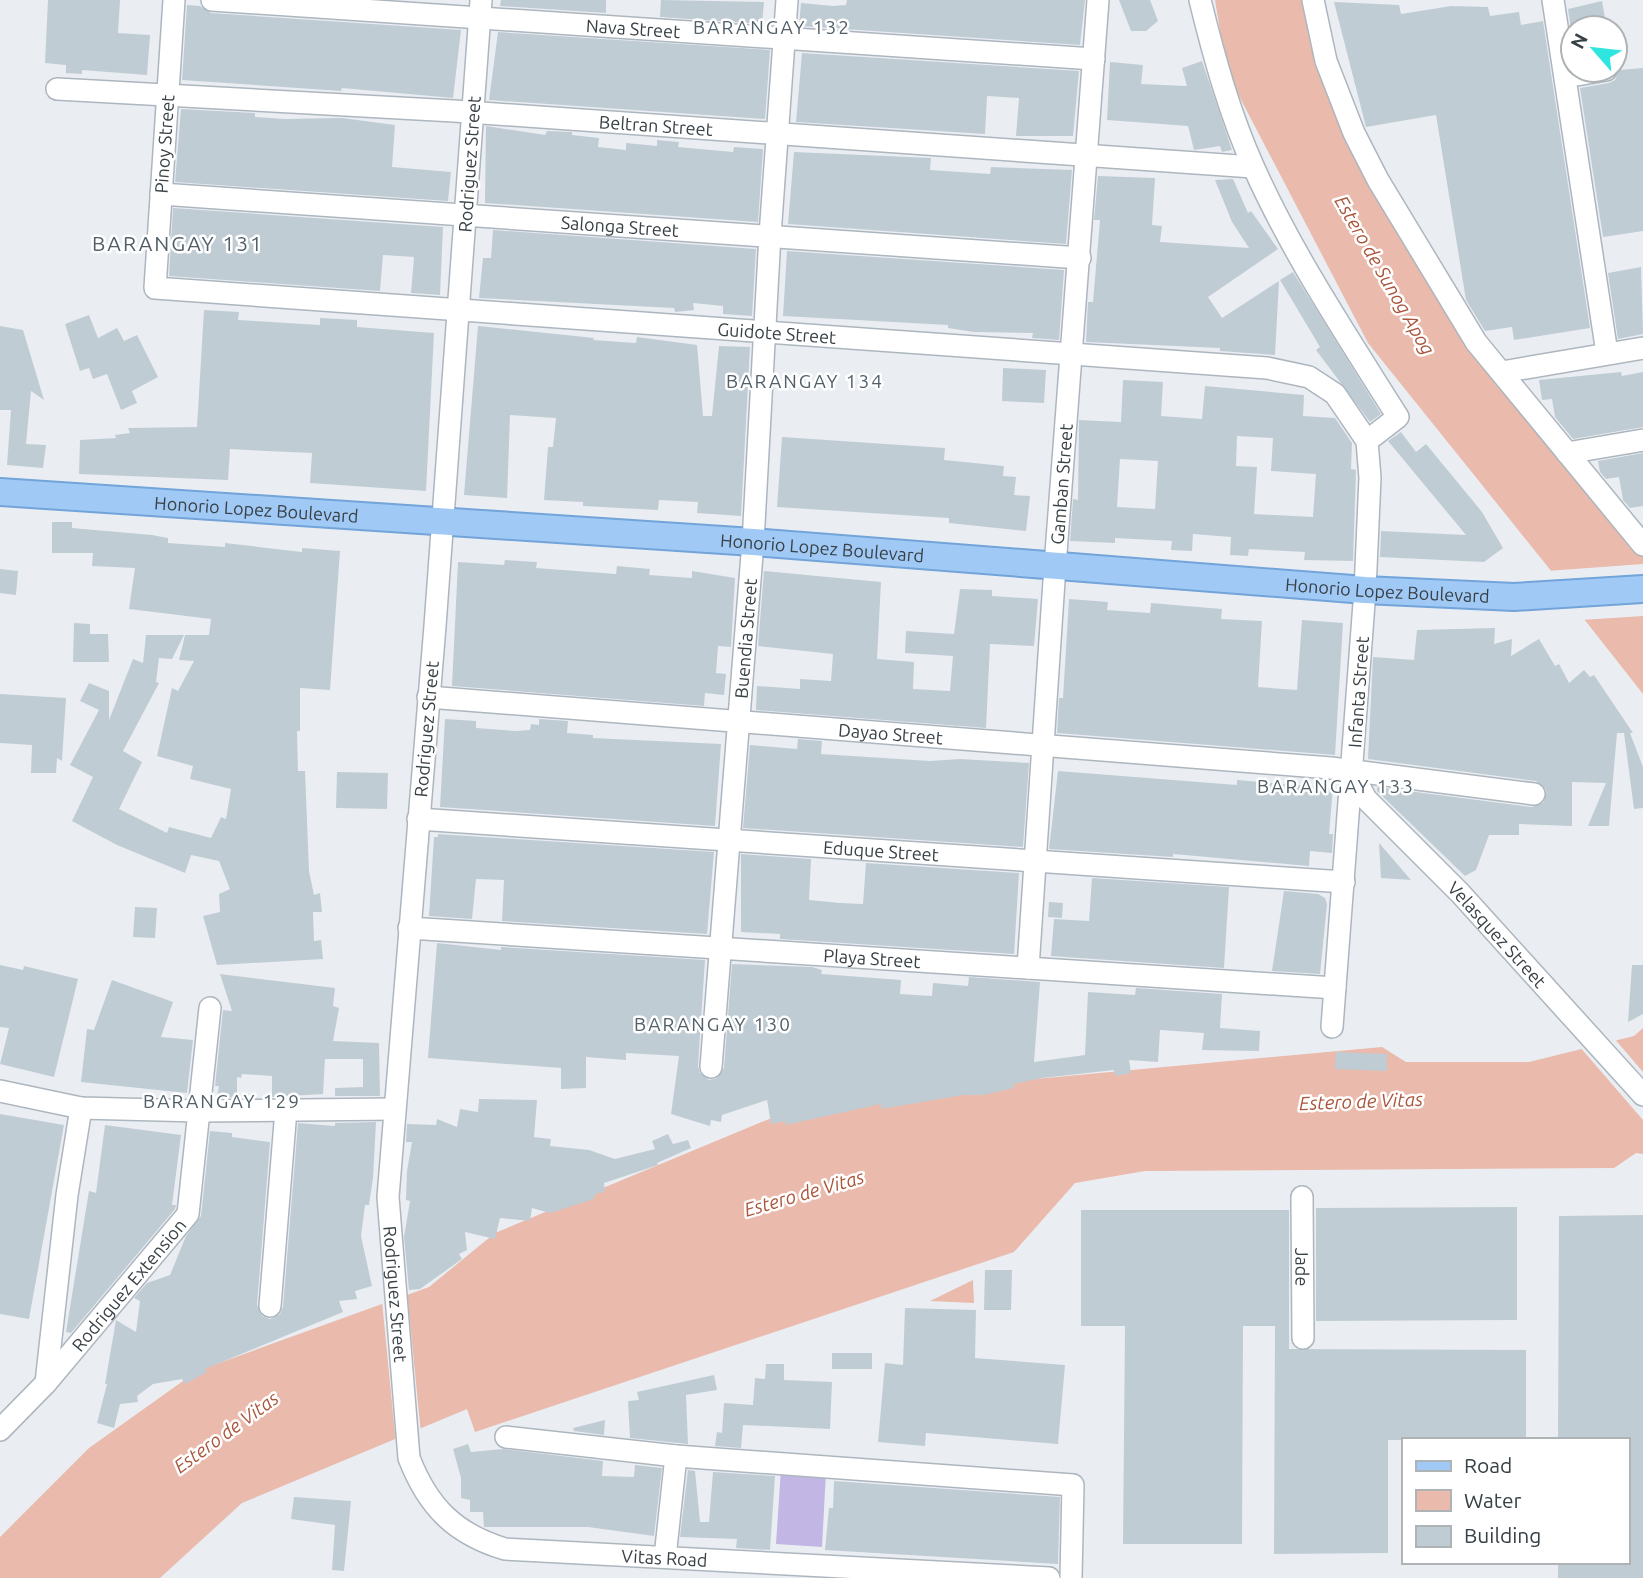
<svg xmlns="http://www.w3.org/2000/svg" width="1643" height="1578" font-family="Ubuntu,sans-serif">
<rect width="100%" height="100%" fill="#eaeef3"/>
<!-- green -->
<polygon fill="#c2b6e4" points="781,1469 826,1472 822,1547 776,1544"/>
<!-- water -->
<g fill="#eabaac">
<polygon points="1215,0 1309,0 1417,257 1643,555 1643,694 1573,605 1552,572 1368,343 1227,73"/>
<polygon points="1643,1028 1643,1154 1636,1153 1614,1168 1145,1171 1075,1183 1014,1252 475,1432 467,1409 242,1503 160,1578 0,1578 0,1537 89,1448 197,1371 429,1287 495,1233 817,1099 1382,1047 1406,1062 1529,1062 1634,1036"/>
<polygon points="973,1280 974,1303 930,1301"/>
</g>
<!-- pier -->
<g fill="#eaeef3">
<polygon points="1643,564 1643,616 1581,620 1547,571"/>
<polygon points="1613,1037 1643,1072 1643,1120 1579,1046"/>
<polygon points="407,1291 421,1434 396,1444 382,1301"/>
</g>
<!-- building -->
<g fill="#c0ccd4" fill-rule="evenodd">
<polygon points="48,0 120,0 118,33 150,35 147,75 82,70 82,74 66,73 66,65 45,63"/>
<polygon points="501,0 606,0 606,13 500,6"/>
<polygon points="661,0 764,2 762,24 660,17"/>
<polygon points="847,0 1085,0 1080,45 799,26 801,3 833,6 846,5"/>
<polygon points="1119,0 1150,0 1158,21 1146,31 1131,31"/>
<polygon points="1602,1 1606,24 1573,28 1573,44 1568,9"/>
<polygon points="1334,2 1399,5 1401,14 1451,6 1488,7 1490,16 1519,12 1521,25 1543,21 1590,328 1514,340 1512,327 1485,331 1466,300 1436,115 1366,127"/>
<polygon points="187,5 200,6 211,13 461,30 453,98 342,88 341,91 182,80"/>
<polygon points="498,32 770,50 765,119 489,100"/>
<polygon points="802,53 1079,71 1073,136 1016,136 1019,98 987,96 985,134 796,122"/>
<polygon points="1202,61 1232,150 1222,152 1220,146 1194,150 1188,126 1107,120 1110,62 1143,65 1141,84 1187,86 1182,68"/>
<polygon points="1643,68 1643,231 1603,237 1580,88 1609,83 1615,80 1619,70"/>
<polygon points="181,109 255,113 255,117 285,119 342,118 395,125 392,167 451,172 448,201 175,182"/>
<polygon points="486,126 545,135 547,131 572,132 572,135 599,138 598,147 626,150 626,143 657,146 657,140 679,142 678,147 733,152 734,147 763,149 758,222 485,203"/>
<polygon points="794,152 931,158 930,170 990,174 991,167 1072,170 1066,244 788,224"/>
<polygon points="1098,176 1155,178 1152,225 1162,226 1160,242 1249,248 1232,222 1215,180 1233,179 1248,213 1251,211 1278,249 1208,297 1222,318 1279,281 1275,355 1220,351 1220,348 1086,342 1088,302 1093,302 1100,220 1094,220"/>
<polygon points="173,208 443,227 440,295 411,293 414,257 383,255 380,291 169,276"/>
<polygon points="493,230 756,249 752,316 723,314 723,306 693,303 694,310 675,312 674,308 479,298 483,258 491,258"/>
<polygon points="787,251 1064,270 1059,340 1032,338 1033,333 974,332 948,328 948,325 783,316"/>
<polygon points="1641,267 1643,334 1618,339 1608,273"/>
<polygon points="1293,272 1381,414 1370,422 1316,350 1320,347 1280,280"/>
<polygon points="204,310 239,312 238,320 320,325 320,318 357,320 357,327 434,333 426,491 310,483 312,453 266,451 230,449 228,480 79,474 80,440 116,438 115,435 130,433 128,428 197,427"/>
<polygon points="89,315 98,338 117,328 124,341 137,335 158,377 132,391 137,403 121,410 107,374 93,379 89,368 80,371 65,324"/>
<polygon points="0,326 23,330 44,400 31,391 26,444 46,445 43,468 7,465 11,410 0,410"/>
<polygon points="478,326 594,338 593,340 636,343 637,337 697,345 703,416 712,416 719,346 750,347 741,516 697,513 698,502 659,500 658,510 583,506 583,502 544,500 548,447 553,447 556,418 510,415 507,498 464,495"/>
<polygon points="1003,368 1046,370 1044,403 1002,401"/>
<polygon points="1621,372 1622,376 1643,372 1643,427 1573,439 1555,417 1552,399 1542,400 1539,380"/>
<path d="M 1123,380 L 1163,382 L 1161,416 L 1202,419 L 1205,386 L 1304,395 L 1303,416 L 1335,418 L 1352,443 L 1351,469 L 1356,470 L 1353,561 L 1304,560 L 1305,552 L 1249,549 L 1248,556 L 1230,555 L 1231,537 L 1193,534 L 1192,551 L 1171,550 L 1172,541 L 1115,538 L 1115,543 L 1070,541 L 1073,499 L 1078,500 L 1079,420 L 1121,422 ZM 1237,436 L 1273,438 L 1271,471 L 1316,474 L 1313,517 L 1254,514 L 1257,467 L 1236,466 ZM 1120,459 L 1158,461 L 1155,509 L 1117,507 Z"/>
<polygon points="1401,432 1416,452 1426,444 1482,512 1503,548 1484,562 1380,557 1381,531 1466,535 1388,441"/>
<polygon points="782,437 945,448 944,460 1004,466 1003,476 1016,477 1014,495 1030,496 1026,531 949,523 949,518 777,507"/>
<polygon points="1643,453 1643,506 1630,508 1623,500 1619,477 1606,479 1600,472 1598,461"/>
<polygon points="52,522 72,522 72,528 152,535 168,538 168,543 225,547 225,543 302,552 302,548 340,551 330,690 300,688 300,731 297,731 298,771 305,771 309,871 314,895 320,893 322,912 313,912 314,941 321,940 323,959 217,965 203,916 220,912 219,894 230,889 219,861 191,855 185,873 117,845 72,821 93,777 70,765 99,710 80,701 89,683 109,691 109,720 133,659 143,663 146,635 184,635 172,659 159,658 156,682 159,683 123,751 142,762 119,809 167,833 169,827 211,838 221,817 226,819 231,789 190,779 193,766 157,756 172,688 178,691 194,661 179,660 185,635 209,635 211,619 129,609 135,568 92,566 93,553 52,553"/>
<polygon points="505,560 537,562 536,568 616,574 617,566 650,569 649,575 692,578 692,571 735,578 731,647 718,646 716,673 726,674 724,695 705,693 704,706 452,686 458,562 504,565"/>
<polygon points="0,569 18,571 16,595 0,593"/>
<polygon points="764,571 881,582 877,659 914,662 913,689 950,691 953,656 905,653 906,631 954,634 960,589 992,590 992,596 1038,599 1034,646 990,644 986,728 756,710 757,686 800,689 800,679 831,681 833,654 758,646"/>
<polygon points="1069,599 1108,602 1107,610 1150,613 1151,603 1222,609 1221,619 1262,621 1258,687 1297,690 1302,620 1343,623 1335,755 1057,733 1059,698 1063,698"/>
<polygon points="74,623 90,624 90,634 108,634 109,662 73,662"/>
<polygon points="1495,628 1494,644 1512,639 1511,656 1539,639 1555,666 1559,664 1569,683 1584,670 1590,677 1594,675 1633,733 1630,733 1643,767 1643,808 1634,809 1624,733 1617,733 1609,826 1588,826 1606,783 1572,782 1572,826 1519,824 1519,835 1489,835 1476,870 1465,876 1377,791 1377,787 1532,807 1544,802 1546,790 1536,781 1368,759 1373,657 1414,660 1417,630"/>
<polygon points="0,694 66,698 62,761 57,758 56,773 31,773 32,745 0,743"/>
<polygon points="445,719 476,721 476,728 516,731 530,730 531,724 539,725 539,719 568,721 567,733 593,735 593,738 721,744 715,826 440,807"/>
<polygon points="798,739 822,741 821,754 930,761 960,759 1029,763 1023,847 743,828 750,745 797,749"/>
<polygon points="1058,771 1237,785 1237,780 1333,788 1329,834 1333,834 1332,853 1310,851 1309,866 1173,854 1173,857 1049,849"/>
<polygon points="337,772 388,773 387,809 336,808"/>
<polygon points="438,834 714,852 707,934 502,921 504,880 476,879 472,919 429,916 434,837 438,837"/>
<polygon points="1379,843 1411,880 1381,878"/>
<polygon points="741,854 811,859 809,900 840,903 863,904 866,863 1019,873 1014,954 780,939 780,934 741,932"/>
<polygon points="1092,878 1229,887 1224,968 1051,956 1054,919 1089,921"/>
<polygon points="1284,891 1318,894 1325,898 1327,904 1320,974 1272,971"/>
<polygon points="1049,902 1063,903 1062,918 1048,917"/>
<polygon points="135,907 157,908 155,938 133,937"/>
<polygon points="437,943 501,950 501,947 705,960 698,1066 700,1073 709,1080 717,1078 724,1068 732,964 812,967 822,970 821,974 901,980 900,994 932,996 933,983 968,986 969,977 1040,982 1034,1062 1085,1055 1088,992 1135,995 1136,988 1222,994 1220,1028 1260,1031 1259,1051 1202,1050 1204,1033 1160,1030 1158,1062 1129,1060 1131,1073 1115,1076 1114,1070 1042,1078 1013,1084 1014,1088 983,1095 963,1095 881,1109 881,1104 785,1125 785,1121 771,1124 767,1100 722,1115 721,1122 711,1120 710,1126 671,1114 679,1056 626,1053 626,1060 586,1057 586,1088 561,1089 561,1068 428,1058"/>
<polygon points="0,965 23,970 24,966 78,979 54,1077 0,1064 9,1028 0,1027"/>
<polygon points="1632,965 1643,965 1643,1014 1628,1022"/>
<polygon points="220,974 335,988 333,1006 339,1008 333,1041 379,1043 380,1096 335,1096 335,1088 363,1087 363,1059 325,1059 323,1094 272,1097 272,1076 242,1074 241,1078 237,1077 237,1097 217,1098 219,1086 215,1086 223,1010 232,1011"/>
<polygon points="112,980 173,1002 161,1037 193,1040 187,1093 81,1082 87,1029 94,1030"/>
<polygon points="1336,1052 1387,1054 1387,1071 1335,1069"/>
<polygon points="479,1099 537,1100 534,1137 551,1139 550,1146 589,1150 615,1159 655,1149 652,1141 668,1134 673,1144 688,1140 691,1148 657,1163 658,1165 604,1183 605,1191 594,1195 594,1199 550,1213 532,1208 530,1221 500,1218 495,1239 465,1232 467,1250 459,1254 462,1259 420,1289 409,1290 404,1237 410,1201 406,1200 407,1171 412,1142 406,1142 407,1124 436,1125 437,1119 457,1127 460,1109 478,1112"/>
<polygon points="0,1114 64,1125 29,1319 0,1314"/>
<polygon points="376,1122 373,1178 369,1205 365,1205 361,1236 372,1286 355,1291 357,1299 339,1301 343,1312 205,1369 207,1372 185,1384 182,1379 153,1384 137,1396 138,1402 120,1404 114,1428 97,1423 107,1384 105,1384 116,1320 136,1332 140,1301 134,1298 147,1283 170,1275 186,1236 201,1216 210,1131 232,1133 232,1137 270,1142 257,1305 262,1316 270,1319 280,1314 283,1307 298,1123 335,1126 335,1123"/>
<polygon points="105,1125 181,1135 172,1205 176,1205 175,1209 71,1333 66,1332 89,1191 96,1193"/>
<polygon points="1517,1207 1517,1320 1316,1321 1316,1208"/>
<polygon points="1081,1210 1289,1210 1289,1349 1526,1350 1526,1440 1388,1440 1388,1553 1274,1554 1275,1326 1243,1326 1242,1544 1123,1544 1125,1326 1081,1326"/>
<polygon points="1643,1215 1643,1578 1558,1578 1558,1562 1627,1562 1627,1440 1558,1440 1559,1216"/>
<polygon points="985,1270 1012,1270 1011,1310 984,1310"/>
<polygon points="905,1308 976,1310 975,1358 1065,1365 1058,1444 926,1433 925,1446 878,1442 885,1363 903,1365"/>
<rect x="832" y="1353" width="40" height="16"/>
<polygon points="766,1364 784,1364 784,1380 832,1382 830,1429 743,1425 741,1448 715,1446 717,1432 722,1433 724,1403 753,1405 755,1378 765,1379"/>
<polygon points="714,1375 717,1390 686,1395 688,1444 630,1438 628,1401 639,1400 637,1392"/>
<polygon points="605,1420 604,1435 574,1431 573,1428"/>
<polygon points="468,1444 471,1452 503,1449 603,1461 602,1476 634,1477 635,1465 662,1468 654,1536 588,1527 484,1527 483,1512 470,1512 470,1500 461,1498 461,1478 453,1449"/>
<polygon points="688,1470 695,1471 700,1522 709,1522 713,1472 775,1476 770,1550 736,1548 737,1539 680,1537"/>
<polygon points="834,1481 1060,1497 1058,1564 825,1550 829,1508 833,1508"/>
<polygon points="294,1497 351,1501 344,1571 332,1570 335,1525 291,1519"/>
</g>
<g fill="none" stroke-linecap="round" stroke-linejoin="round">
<!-- minor casing -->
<g stroke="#adb6be" stroke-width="24">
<g id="minor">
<path id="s1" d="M 174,0 L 155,288 L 1267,368 L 1309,377 L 1335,394 L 1367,441 L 1370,478 L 1365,590 L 1332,1027"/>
<path id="s2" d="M 212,0 L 1094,59"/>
<path id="s3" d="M 481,0 L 435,626 L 388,1197 L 409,1458 C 428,1507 455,1534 505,1549 L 1049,1578"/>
<path d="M 1200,0 C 1214,57 1230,115 1254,168 C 1293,255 1347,336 1398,417 L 1367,441"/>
<polyline points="1313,0 1326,61 1354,133 1378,180 1447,294 1476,342 1643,545"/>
<polyline points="1553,0 1607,353"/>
<polyline points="1565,77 1606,70"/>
<path id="s4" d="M 57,89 L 454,111 L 1253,167"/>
<path id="s5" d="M 161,194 L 1080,258"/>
<polyline points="1502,372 1643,348"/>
<polyline points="1567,453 1643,440"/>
<path id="s6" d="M 428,697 L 1331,768 L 1534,794"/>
<path id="s7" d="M 1352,772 L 1366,799 L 1460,893 L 1643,1095"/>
<path id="s8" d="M 418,819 L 1344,882"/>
<path id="s9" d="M 409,928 L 1335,988"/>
<path id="s10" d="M 1028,968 L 1055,566 L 1098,0"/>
<path id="s11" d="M 711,1067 L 753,542 L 770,235 L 787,0"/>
<polyline points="0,1091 81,1108 198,1111 394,1109"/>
<path id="s12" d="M 1302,1197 L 1303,1338"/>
<polyline points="270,1306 286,1110"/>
<polyline points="46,1383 67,1195 81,1108"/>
<path id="s13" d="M 0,1430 L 46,1383 L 188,1214 L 210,1008"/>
<polyline points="506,1437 676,1456 1073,1485 1071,1578"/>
<polyline points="665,1557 676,1456"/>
</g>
</g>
<!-- major casing -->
<g stroke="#72a4d9" stroke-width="30">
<g id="major">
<path id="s14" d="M 0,492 L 753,542 L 1365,590 L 1514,597 L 1643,589"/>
</g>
</g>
<!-- minor -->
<use href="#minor" stroke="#fff" stroke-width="21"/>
<!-- major -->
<use href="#major" stroke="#a1c9f5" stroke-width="26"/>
</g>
<g text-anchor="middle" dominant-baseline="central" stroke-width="5" stroke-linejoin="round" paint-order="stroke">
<!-- street labels -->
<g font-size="18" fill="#384146" stroke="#fff">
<text stroke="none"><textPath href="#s2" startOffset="422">Nava Street</textPath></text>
<text stroke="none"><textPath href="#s4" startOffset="600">Beltran Street</textPath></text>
<text transform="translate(164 144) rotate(-86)">Pinoy Street</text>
<text transform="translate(469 164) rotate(-86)">Rodriguez Street</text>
<text stroke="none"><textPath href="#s5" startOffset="460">Salonga Street</textPath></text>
<text stroke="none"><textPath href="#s1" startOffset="912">Guidote Street</textPath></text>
<text stroke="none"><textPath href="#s10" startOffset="485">Gamban Street</textPath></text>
<text stroke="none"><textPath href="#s14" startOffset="257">Honorio Lopez Boulevard</textPath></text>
<text stroke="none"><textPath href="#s14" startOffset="824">Honorio Lopez Boulevard</textPath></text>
<text stroke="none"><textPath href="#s14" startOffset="1391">Honorio Lopez Boulevard</textPath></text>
<text stroke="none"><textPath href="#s11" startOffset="430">Buendia Street</textPath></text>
<text transform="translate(1358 692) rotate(-86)">Infanta Street</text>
<text transform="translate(426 729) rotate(-85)">Rodriguez Street</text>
<text stroke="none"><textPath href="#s6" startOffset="464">Dayao Street</textPath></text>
<text stroke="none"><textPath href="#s8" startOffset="464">Eduque Street</textPath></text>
<text stroke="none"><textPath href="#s7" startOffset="219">Velasquez Street</textPath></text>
<text stroke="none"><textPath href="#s9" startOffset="464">Playa Street</textPath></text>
<text stroke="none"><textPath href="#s12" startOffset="70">Jade</textPath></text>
<text stroke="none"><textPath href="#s13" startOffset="194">Rodriguez Extension</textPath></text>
<text stroke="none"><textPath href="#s3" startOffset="1298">Rodriguez Street</textPath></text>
<text stroke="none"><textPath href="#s3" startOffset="1760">Vitas Road</textPath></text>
</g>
<!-- neighbourhood labels -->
<g font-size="19" letter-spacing="2" fill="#515f68" stroke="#fff">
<text x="772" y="27">BARANGAY 132</text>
<text x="805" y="381">BARANGAY 134</text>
<text x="1336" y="786">BARANGAY 133</text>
<text x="713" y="1024">BARANGAY 130</text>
<text x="222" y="1101">BARANGAY 129</text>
</g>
<!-- water labels -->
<g font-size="19" font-style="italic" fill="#a9553b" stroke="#fff">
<text transform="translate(1385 275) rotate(60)">Estero de Sunog Apog</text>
<text transform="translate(1361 1101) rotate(-2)">Estero de Vitas</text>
<text transform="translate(804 1193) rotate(-16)">Estero de Vitas</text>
<text transform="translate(226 1432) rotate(-36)">Estero de Vitas</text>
</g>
<!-- quarter labels -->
<g font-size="21" letter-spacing="2" fill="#515f68" stroke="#fff">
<text x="178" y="243">BARANGAY 131</text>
</g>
</g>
<!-- legend -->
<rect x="1402" y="1438" width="228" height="126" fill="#ffffff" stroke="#afb3b5" stroke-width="2"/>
<rect x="1416" y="1461" width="35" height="10" fill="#a1c9f5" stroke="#afb3b5" stroke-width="2"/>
<text x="1464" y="1473" font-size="21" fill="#384146">Road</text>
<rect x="1416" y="1490" width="35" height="21" fill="#eabaac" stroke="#afb3b5" stroke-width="2"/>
<text x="1464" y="1508" font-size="21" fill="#384146">Water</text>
<rect x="1416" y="1526" width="35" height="21" fill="#c0ccd4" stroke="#afb3b5" stroke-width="2"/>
<text x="1464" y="1543" font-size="21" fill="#384146">Building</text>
<!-- north arrow -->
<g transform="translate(1594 49) rotate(298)"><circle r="33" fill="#ffffff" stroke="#afb3b5" stroke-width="2"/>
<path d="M0-5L12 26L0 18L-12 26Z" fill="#2ee6df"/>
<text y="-10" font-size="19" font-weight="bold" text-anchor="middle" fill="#384146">N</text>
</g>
</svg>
